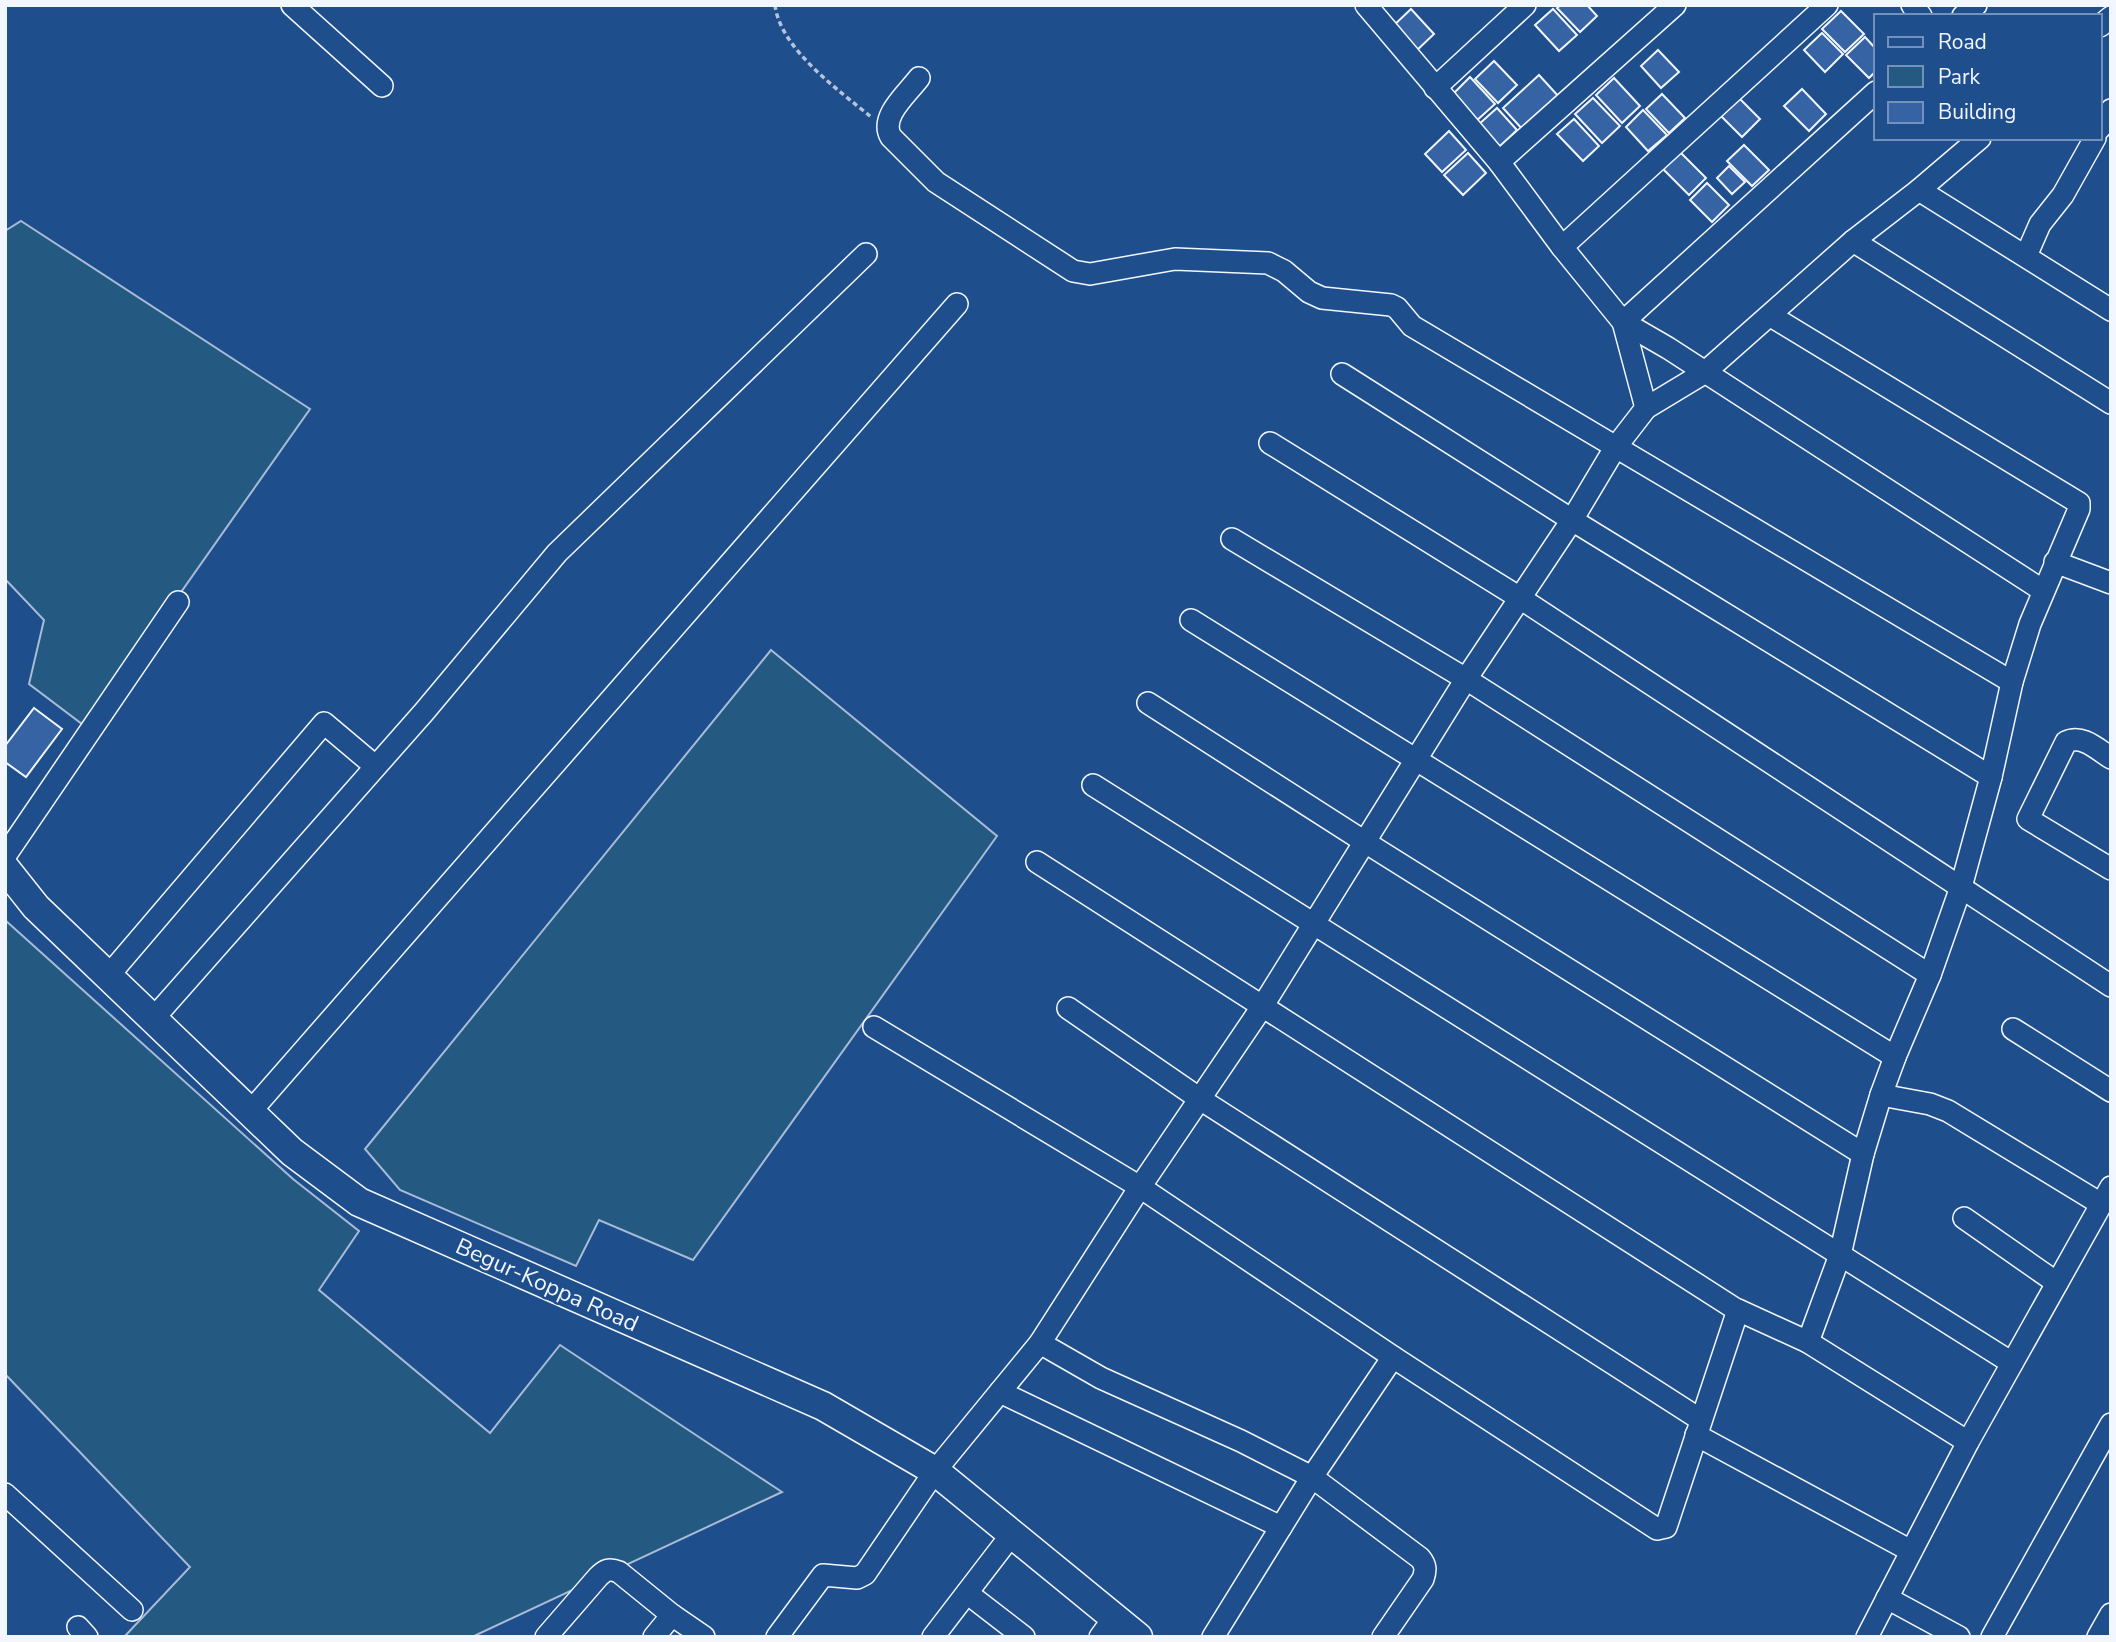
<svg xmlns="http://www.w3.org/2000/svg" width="2116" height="1642" font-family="'Nunito Sans',sans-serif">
<rect width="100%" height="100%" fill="#1f4e8c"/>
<!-- green -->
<g fill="#245a82" stroke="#a8bbd7" stroke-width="2">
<polygon points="21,221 310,409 86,727 29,684 44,620 5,579 5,231"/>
<polygon points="771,650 997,836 693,1260 599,1220 576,1266 400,1190 365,1149"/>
<polygon points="5,920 293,1179 359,1231 319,1290 490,1433 560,1345 782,1492 472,1637 124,1637 190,1567 5,1374"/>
</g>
<!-- building -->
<g fill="#3563a3" stroke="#f2f6ff" stroke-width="2">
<polygon points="1561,5 1587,5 1597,16 1580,32 1557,8"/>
<polygon points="1411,9 1434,34 1414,53 1391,28"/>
<polygon points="1553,9 1577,35 1559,51 1535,25"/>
<polygon points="1841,11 1864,34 1845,52 1822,29"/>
<polygon points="1822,33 1843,54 1825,72 1804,50"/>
<polygon points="1865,37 1876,49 1876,71 1869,78 1846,55"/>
<polygon points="1658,50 1679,72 1661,88 1641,66"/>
<polygon points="1494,61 1517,85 1498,103 1475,79"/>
<polygon points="1539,75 1560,98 1524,131 1503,108"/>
<polygon points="1470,77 1495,104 1475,122 1451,96"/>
<polygon points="1614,78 1640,106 1622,123 1596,95"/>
<polygon points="1802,89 1826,114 1809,131 1784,106"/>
<polygon points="1662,94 1685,118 1669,133 1646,109"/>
<polygon points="1593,98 1620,126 1602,143 1575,114"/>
<polygon points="1739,98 1760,119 1742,137 1721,116"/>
<polygon points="1497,108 1517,130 1499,147 1478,125"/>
<polygon points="1643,110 1667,135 1648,151 1626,127"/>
<polygon points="1574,119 1599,146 1583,161 1557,134"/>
<polygon points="1449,131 1466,150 1442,172 1425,154"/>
<polygon points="1744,145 1769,170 1752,186 1727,161"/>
<polygon points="1679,151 1706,178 1689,195 1662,168"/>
<polygon points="1468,153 1486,173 1463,195 1444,175"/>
<polygon points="1729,166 1745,182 1732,194 1717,178"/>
<polygon points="1707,183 1729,205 1712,222 1690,200"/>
<polygon points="34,708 62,729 26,777 5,762 5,746"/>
</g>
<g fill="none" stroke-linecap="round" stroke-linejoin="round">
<!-- minor casing -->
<g stroke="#f2f6ff" stroke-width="24">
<g id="minor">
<polyline points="292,5 382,86"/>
<polyline points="1366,5 1499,162 1562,247 1623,322 1668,348 2042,590"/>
<polyline points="1912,5 1921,16"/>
<polyline points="1963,16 1976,5"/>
<polyline points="2100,26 2111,17"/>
<path d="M 919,78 C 907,94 879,117 891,137 L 936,182 L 1073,271 L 1090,274 L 1175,259 L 1268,263 L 1284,271 L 1309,292 L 1322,298 L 1391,305 L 1397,308 L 1412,326 L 2012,682"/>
<polyline points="1435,88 1525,5"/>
<polyline points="2100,128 2111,110"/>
<polyline points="1499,162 1675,5"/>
<polyline points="1919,190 2111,310"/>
<polyline points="1853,241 2111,403"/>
<polyline points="1562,247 1827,5"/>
<polyline points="2026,256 2040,224 2063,195 2095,138"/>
<polyline points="1771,316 2079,503 2079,509 2030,624 2012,682 1991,777 1961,887 1930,975 1895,1057 1881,1095 1863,1154 1840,1255 1808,1342"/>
<polyline points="1342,374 1572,520 1991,777"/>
<polyline points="1646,408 1623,322 1876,92"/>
<polyline points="1270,443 1520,598 2111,986"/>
<polyline points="1232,539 1466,679 1930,975"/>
<polyline points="2055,562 2111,583"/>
<polyline points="1191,620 1895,1057"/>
<polyline points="1148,703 1365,842 1863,1154"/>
<path d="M 2111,758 C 2097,749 2082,734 2066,742 L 2028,819 L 2111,869"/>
<polyline points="1093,785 2012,1363"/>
<polyline points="5,856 178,602"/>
<polyline points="1037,862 1737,1310"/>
<polyline points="109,975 324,723 375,766"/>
<polyline points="1068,1008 1200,1099 1701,1420"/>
<polyline points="153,1019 424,712 557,553 866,254"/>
<polyline points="874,1027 1140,1187 1393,1357 1657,1529 1666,1527 1738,1310 1808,1342 1968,1442"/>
<polyline points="2013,1029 2111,1091"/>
<polyline points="1881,1095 1930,1104 1948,1111 2101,1204"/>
<polyline points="250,1112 957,304"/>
<polyline points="1964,1218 2057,1283"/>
<path d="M 1040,1343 L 1101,1378 L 1241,1441 L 1312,1477 L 1420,1558 C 1426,1565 1426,1570 1423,1579 L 1383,1637"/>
<polyline points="1000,1392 1281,1527"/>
<polyline points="1696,1435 1911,1551"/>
<polyline points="5,1494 132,1610"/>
<polyline points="967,1593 1024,1637"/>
<polyline points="1887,1598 1959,1637"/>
<polyline points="78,1627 87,1637"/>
<path d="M 546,1637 L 598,1577 C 605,1570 609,1568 619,1572 L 672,1615 L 704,1637"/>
<polyline points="654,1637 672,1615"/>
<polyline points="777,1637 823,1575 857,1578 865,1574 935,1471 1040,1343 1140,1187 1262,1007 1466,679 1572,520 1615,448 1646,408 1704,373 1853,241 1919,190 1980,138"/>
<polyline points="933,1637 1012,1534"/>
<polyline points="1100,1637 1114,1618"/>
<polyline points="1213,1637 1312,1477 1393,1357"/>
<polyline points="1867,1637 1968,1442 2111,1187"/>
<polyline points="1992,1637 2111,1424"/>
<polyline points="2098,1637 2111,1614"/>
</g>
</g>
<!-- major casing -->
<g stroke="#f2f6ff" stroke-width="31">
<polyline id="major" points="5,868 36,907 292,1152 359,1202 823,1406 935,1471 1138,1637"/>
</g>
<!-- path -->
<path stroke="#b3c4dc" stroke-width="3.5" stroke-dasharray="5 3.5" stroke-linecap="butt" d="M 775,5 C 780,49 840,91 871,117"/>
<!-- minor -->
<use href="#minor" stroke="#1f4e8c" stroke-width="21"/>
<!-- major -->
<use href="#major" stroke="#1f4e8c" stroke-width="28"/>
</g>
<g text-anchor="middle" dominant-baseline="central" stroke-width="5" stroke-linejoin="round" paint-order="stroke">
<!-- street labels -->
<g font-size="23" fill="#f2f6ff" stroke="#1f4e8c">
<text transform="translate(547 1285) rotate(24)">Begur-Koppa Road</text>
</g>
</g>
<!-- border -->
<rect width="2116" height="1642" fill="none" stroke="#f2f6ff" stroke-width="14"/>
<!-- legend -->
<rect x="1874" y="14" width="228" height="126" fill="#1f4e8c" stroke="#7391ba" stroke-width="2"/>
<rect x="1888" y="37" width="35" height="10" fill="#1f4e8c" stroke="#7391ba" stroke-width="2"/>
<text x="1938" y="49" font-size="21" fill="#f2f6ff">Road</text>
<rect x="1888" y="66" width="35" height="21" fill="#245a82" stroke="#7391ba" stroke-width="2"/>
<text x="1938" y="84" font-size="21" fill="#f2f6ff">Park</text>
<rect x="1888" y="102" width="35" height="21" fill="#3563a3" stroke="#7391ba" stroke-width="2"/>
<text x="1938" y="119" font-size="21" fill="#f2f6ff">Building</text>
</svg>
